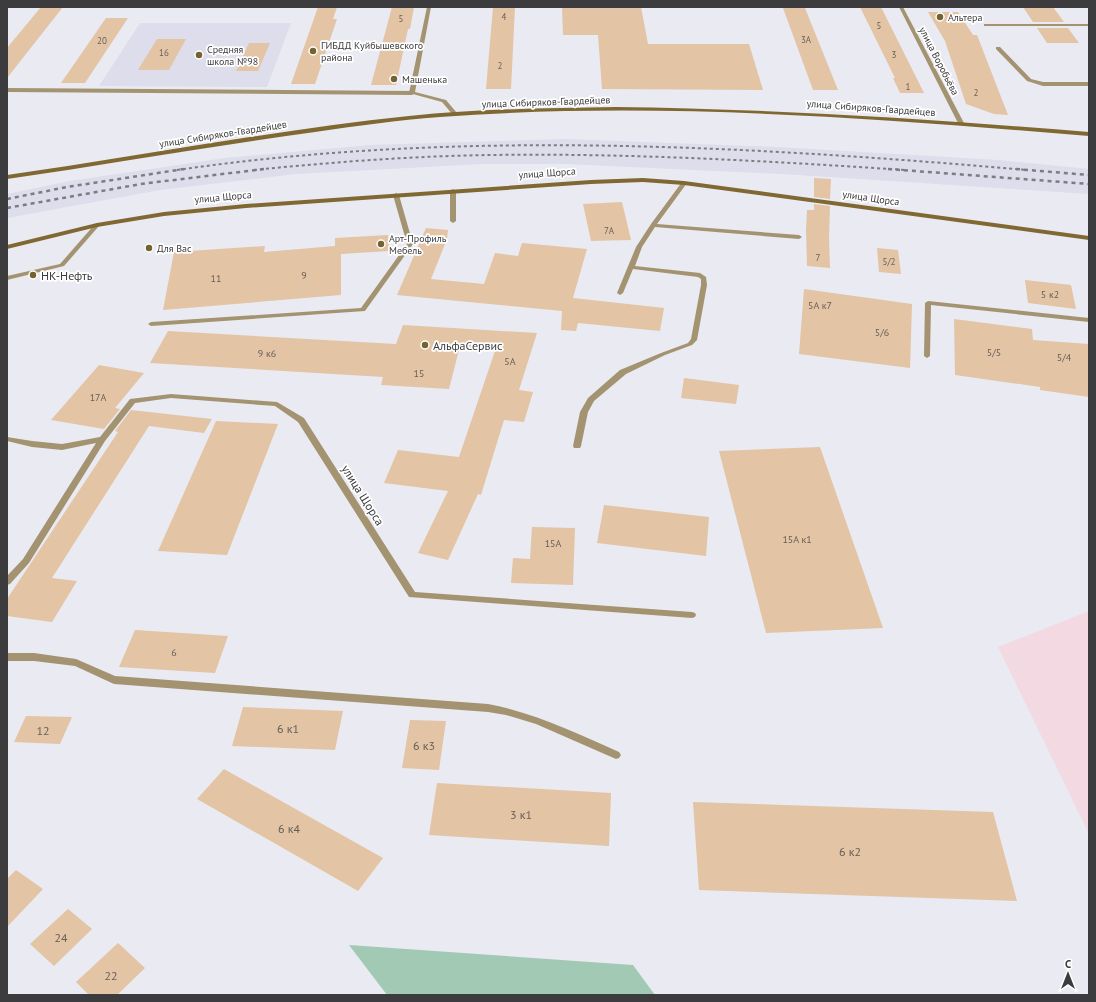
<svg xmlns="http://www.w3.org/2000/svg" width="1096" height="1002" font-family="'PT Sans',sans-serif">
<rect width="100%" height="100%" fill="#eaeaf2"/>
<!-- built -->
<g fill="#ddddeb">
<polygon points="140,23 291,23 267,87 99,86"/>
<polygon points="564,139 777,147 998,160 1089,169 1089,194 782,174 565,164 482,164 296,174 160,190 7,218 7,194 70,181 225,158 370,145"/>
</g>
<!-- industrial -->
<polygon fill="#f2d9e2" points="1089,611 1089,834 998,647"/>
<!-- green -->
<polygon fill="#a2c9b4" points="349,945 633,965 655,995 387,995"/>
<!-- building -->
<g fill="#e3c4a4">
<polygon points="41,7 63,7 7,78 7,48"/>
<polygon points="318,7 337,7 333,19 337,19 315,84 291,84"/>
<polygon points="392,7 414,7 410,29 408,29 396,85 371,85"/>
<polygon points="493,7 515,7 511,89 486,89"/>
<polygon points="562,7 641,7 648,44 749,44 763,90 602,89 598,35 563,35"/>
<polygon points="860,7 881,7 924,93 900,93 893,78 895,78"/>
<polygon points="1023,7 1053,7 1064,22 1033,22"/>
<polygon points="783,8 805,8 838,90 813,90"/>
<polygon points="928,12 958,12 973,35 977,35 1008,115 994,114 966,104 945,41"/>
<polygon points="106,18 128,18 85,83 61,83"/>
<polygon points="1037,28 1068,28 1079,43 1047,43"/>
<polygon points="157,39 186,39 169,70 138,70"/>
<polygon points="249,43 270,43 258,71 236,71"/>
<polygon points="814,178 831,179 830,199 814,197"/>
<polygon points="622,202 631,240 591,241 583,204"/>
<polygon points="814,204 830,206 829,238 830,268 807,266 806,230 807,210 814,210"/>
<polygon points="426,228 448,230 447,239 431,279 484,284 495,253 518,256 522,243 587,249 573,298 664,308 660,331 578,323 576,331 561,330 562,311 397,295"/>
<polygon points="388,235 389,251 341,254 341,295 163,310 174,252 265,246 264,252 335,246 335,238"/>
<polygon points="877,248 898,250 901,274 879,272"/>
<polygon points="1025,280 1071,285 1076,309 1028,303"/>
<polygon points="804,289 912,304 910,368 799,354"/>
<polygon points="954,319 1032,329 1033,340 1089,344 1089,397 1040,390 1040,387 955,375"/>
<polygon points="403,325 537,333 519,390 533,392 524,422 504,420 481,495 478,494 448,560 418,553 448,491 384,483 398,450 459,457 496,348 460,346 449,389 381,385 383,377 150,363 168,331 396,344"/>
<polygon points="99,365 144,373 115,408 120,409 104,429 51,420"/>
<polygon points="684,378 739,385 736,404 681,398"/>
<polygon points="131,410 212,419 204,433 149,426 52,578 77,581 52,622 7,616 7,599 118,432 115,431"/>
<polygon points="216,421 278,424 227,555 158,551"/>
<polygon points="820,447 883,628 766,633 719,451"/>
<polygon points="604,505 709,517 706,556 597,543"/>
<polygon points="532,527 575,528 573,585 511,583 513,558 530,559"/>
<polygon points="135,630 228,636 215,673 119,667"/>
<polygon points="243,707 343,711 335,750 232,746"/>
<polygon points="26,716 72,717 60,744 14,742"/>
<polygon points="410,720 446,721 439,770 402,768"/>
<polygon points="224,769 383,858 358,891 197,799"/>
<polygon points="437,783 611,793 609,846 429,835"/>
<polygon points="693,802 993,812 1017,901 699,890"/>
<polygon points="16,870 43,889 7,927 7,879"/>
<polygon points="68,909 92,929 54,966 30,944"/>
<polygon points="118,943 145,968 117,995 89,995 76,982"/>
</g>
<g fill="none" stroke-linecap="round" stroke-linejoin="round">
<!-- lane -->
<g fill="#a39370" fill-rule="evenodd">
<polygon points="7,88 412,91 415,93 412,95 7,92"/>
<polygon points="684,181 687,183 657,224 799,235 802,237 799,239 655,227 642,247 635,266 700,273 706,277 707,285 697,340 692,345 665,355 626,374 594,401 588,412 581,446 580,448 574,448 573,446 580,412 588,398 620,370 661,353 688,343 691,339 701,285 701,279 698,277 633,269 623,293 620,295 617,293 636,247 651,224 682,182"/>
<polygon points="453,189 456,191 456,221 453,223 450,221 450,191"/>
<polygon points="396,193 399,195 413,244 365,311 151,326 148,324 151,322 361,308 407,244 393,195"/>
<polygon points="97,223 99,224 99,226 64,266 7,280 7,276 60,264 95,224"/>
<polygon points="928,301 1089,318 1089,322 931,305 930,356 927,358 924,356 925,303"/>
<polygon points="171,394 277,402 304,418 415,592 692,612 695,613 696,615 695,617 692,618 409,597 298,422 275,406 171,398 135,403 105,441 29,563 10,584 7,585 7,576 23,559 96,443 62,450 32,447 7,441 7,437 32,441 62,444 100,437 130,399"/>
<path d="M 7,653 L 34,653 L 76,659 L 115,676 L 488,704 C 535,713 576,733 619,752 L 621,755 L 619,758 L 616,759 L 536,724 L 506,715 L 488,712 L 114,684 L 75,666 L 34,661 L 7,661 Z"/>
</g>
<!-- street -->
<g fill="#a39370" fill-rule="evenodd">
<polygon points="427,7 431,7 415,92 446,100 457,113 457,115 453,115 442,102 409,93"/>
<polygon points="899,7 903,7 964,123 963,124 958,123"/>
<rect x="984" y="24" width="105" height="2"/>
<polygon points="996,47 1000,47 1031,79 1043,82 1089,82 1089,86 1043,86 1027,81 996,49"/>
</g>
<!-- secondary -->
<g fill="#806832" fill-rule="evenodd">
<path d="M 615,107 C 773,109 931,119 1089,132 L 1089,136 C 873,118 656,101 440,117 C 398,120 356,126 315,132 C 212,146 110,164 7,179 L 7,175 C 141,156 274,130 409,116 C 477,109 546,108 615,107 Z"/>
<polygon points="643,178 684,181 1089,236 1089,240 684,185 643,182 591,184 246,208 164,216 97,227 7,249 7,245 97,223 164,212 246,204 591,180"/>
</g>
<!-- rail-far1 -->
<g stroke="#7c7c81" stroke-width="2" stroke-dasharray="3 3" stroke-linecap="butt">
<path d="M 177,170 C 459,129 746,146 1028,170"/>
<path d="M 254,170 C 333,162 413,156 492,155 C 630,153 767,161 905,170"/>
</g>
<!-- rail -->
<g stroke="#7c7c81" stroke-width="2.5" stroke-dasharray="4 4" stroke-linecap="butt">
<polyline points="888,169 1089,184"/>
<polyline points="1016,169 1089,175"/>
<polyline points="7,199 67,187 184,169"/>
<polyline points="7,208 141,184 264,169"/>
</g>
</g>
<!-- markers -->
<g fill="#746230" stroke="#fff" stroke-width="1.5">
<circle cx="940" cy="17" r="4"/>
<circle cx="313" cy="51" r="4"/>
<circle cx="199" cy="55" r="4"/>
<circle cx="394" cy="79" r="4"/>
<circle cx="381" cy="244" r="4"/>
<circle cx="149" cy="248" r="4"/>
<circle cx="33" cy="275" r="4"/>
<circle cx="425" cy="345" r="4"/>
</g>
<g text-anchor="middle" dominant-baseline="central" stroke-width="3.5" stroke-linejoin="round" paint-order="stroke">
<!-- far-number labels -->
<g font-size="9" fill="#665e58">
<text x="504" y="16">4</text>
<text x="401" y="18">5</text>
<text x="879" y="25">5</text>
<text x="806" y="39">3А</text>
<text x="102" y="40">20</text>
<text x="164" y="52">16</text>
<text x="894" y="54">3</text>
<text x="500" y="65">2</text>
<text x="908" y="86">1</text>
<text x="976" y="92">2</text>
<text x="609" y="230">7А</text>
<text x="818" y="257">7</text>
<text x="889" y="261">5/2</text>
</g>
<!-- far-poi labels -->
<g font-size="10" fill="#3c3c3f" stroke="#fff" text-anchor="start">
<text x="948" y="17">Альтера</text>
<text x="321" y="45">ГИБДД Куйбышевского<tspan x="321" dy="12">района</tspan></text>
<text x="207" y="49">Средняя<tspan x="207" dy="12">школа №98</tspan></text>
<text x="402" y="79">Машенька</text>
<text x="389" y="238">Арт-Профиль<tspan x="389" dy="12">Мебель</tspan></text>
<text x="157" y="248">Для Вас</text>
</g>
<!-- far-street labels -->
<g font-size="10" fill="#3c3c3f" stroke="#fff">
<text transform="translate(939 61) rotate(63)">улица Воробьёва</text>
<text transform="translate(546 102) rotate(-2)">улица Сибиряков-Гвардейцев</text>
<text transform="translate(871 108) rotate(4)">улица Сибиряков-Гвардейцев</text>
<text transform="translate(223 134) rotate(-9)">улица Сибиряков-Гвардейцев</text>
<text transform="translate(547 173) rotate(-4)">улица Щорса</text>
<text transform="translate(223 197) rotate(-5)">улица Щорса</text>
<text transform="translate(871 198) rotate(8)">улица Щорса</text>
</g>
<!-- number labels -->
<g font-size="10" fill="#665e58">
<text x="304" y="275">9</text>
<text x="216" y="278">11</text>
<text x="1050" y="294">5 к2</text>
<text x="820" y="305">5А к7</text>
<text x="882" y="332">5/6</text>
<text x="994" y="352">5/5</text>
<text x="267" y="353">9 к6</text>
<text x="1064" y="357">5/4</text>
<text x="510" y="361">5А</text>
<text x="419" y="373">15</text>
<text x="98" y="397">17А</text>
<text x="797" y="539">15А к1</text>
<text x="553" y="543">15А</text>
<text x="174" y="652">6</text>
</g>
<!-- poi labels -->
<g font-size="12" fill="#3c3c3f" stroke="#fff" text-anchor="start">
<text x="41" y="275">НК-Нефть</text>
<text x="433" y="345">АльфаСервис</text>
</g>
<!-- street labels -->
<g font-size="12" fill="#3c3c3f" stroke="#fff">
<text transform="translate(363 495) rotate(58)">улица Щорса</text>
</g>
<!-- near-number labels -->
<g font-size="12" fill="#665e58">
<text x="288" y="728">6 к1</text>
<text x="43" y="730">12</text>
<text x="424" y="745">6 к3</text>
<text x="521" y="814">3 к1</text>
<text x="289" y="828">6 к4</text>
<text x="850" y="851">6 к2</text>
<text x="61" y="937">24</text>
<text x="111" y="975">22</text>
</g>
</g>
<!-- border -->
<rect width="1096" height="1002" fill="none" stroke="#3c3c3f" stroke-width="16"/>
<!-- north arrow -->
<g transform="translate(1068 974)" stroke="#ffffff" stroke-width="3" paint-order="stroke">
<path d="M0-3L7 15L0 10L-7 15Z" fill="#3c3c3f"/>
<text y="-6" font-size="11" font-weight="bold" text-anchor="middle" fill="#3c3c3f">С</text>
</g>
</svg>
